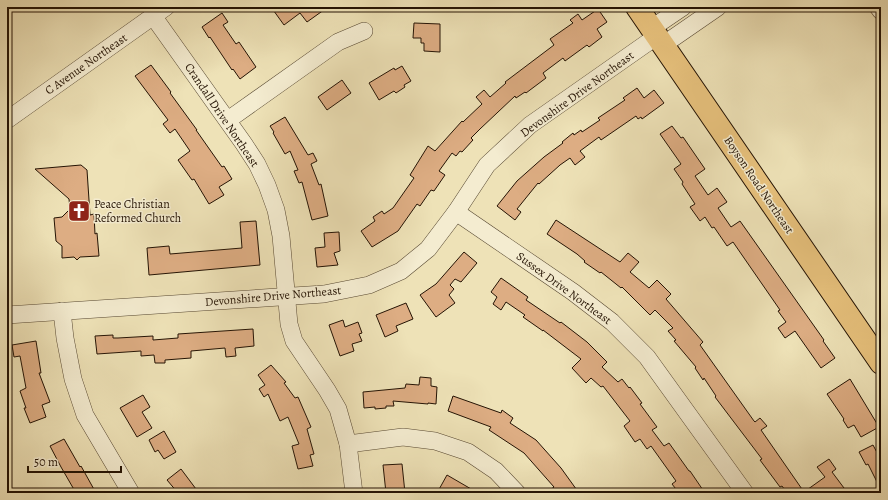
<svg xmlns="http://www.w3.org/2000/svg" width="888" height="500" font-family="Alegreya,serif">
<rect width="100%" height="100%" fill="#eee2b7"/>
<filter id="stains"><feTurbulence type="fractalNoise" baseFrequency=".005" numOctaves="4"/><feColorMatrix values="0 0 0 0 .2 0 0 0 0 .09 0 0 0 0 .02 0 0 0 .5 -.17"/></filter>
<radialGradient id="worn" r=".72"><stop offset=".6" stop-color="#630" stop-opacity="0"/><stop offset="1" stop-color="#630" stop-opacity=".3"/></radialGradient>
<!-- building -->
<g fill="#ddad83" stroke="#241304">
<polygon points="271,7 328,7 307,22 300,13 284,25"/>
<polygon points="598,9 607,22 597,29 602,37 589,47 587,45 565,61 563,58 543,73 546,78 526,93 525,92 516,98 515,96 480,129 471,138 473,140 462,152 460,151 456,156 452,153 439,171 445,175 434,191 431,190 420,206 417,204 398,231 372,247 361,231 375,221 373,217 382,211 384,214 393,208 414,178 410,175 428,146 435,151 462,121 463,122 482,104 476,97 484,90 490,97 506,83 505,82 554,45 550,39 573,23 570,20 578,14 582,20"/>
<polygon points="222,13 228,22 223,25 236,44 239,42 256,67 240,79 233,69 232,70 210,37 209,38 202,27"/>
<polygon points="414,23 440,24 440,52 424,51 424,43 421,43 421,38 413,38"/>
<polygon points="151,65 171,92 170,93 197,130 196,130 222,167 224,166 232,179 219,187 224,195 209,204 194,179 192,180 178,160 190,151 175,129 170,133 163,124 168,120 135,76"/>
<polygon points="402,66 411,81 404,85 405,87 396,93 394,91 379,100 369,83 394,68 395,70"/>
<polygon points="342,80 351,93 327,110 318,97"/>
<polygon points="637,88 644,98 654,90 664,103 642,119 641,117 638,119 636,116 601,140 599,137 580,151 585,157 575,165 570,158 560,165 539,184 538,183 517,209 521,212 515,220 497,206 517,181 544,157 563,143 562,142 573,133 574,135 581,130 582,132 600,120 598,118 625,100 623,98"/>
<polygon points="285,117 308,155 313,153 317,161 311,164 319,185 321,184 328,216 312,220 302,182 299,183 294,171 298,170 290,151 285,154 273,133 274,132 270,126"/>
<polygon points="672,126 681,138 683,137 705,169 695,176 708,195 717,188 727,202 718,208 731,227 740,221 824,340 823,341 835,358 821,368 795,331 785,338 778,328 786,322 778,311 780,310 733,242 727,246 714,227 712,228 705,217 700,221 690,207 695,204 682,184 683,182 674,169 681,164 660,134"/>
<polygon points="81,165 87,170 90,215 94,214 95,234 97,233 99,256 80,257 77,260 74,257 62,258 62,246 56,241 54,218 62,217 70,209 69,199 35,169"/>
<polygon points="556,220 620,262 628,253 639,262 630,272 649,288 657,280 671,294 666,299 703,342 700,345 754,421 755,422 760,418 767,426 761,430 804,492 825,477 817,467 829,459 836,469 832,472 844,488 837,493 787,493 782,486 780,487 760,460 762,459 715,397 716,396 704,378 703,380 695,368 696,367 674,341 676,340 668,331 673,328 655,310 650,315 622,287 621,288 601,272 600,273 584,262 585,261 577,254 547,234"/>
<polygon points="256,221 260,265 149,275 147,248 169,246 170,254 242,248 240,222"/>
<polygon points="339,232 340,251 334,253 338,265 317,267 315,248 325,247 324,233"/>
<polygon points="464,252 477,263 461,282 455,279 450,285 454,289 449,295 455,303 436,317 420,295 436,284"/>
<polygon points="501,278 528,297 526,300 560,323 561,322 587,342 607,362 602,367 618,382 622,379 629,388 630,387 642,403 640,404 657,427 652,430 664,446 669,443 689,471 690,471 705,493 679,493 672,484 676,481 651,446 647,449 640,439 635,442 624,426 630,421 603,386 601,387 591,378 586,383 572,368 581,359 543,330 543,331 523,317 525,315 506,302 501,310 493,304 497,297 491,292"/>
<polygon points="406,303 413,319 396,326 398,331 385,337 376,315"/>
<polygon points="343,320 345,327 358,322 362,333 359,334 362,341 352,344 354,351 340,356 329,325"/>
<polygon points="253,329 254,346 235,348 236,356 226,357 225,348 191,351 191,358 165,360 165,363 155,363 154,355 141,356 141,351 97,354 95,336 113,335 113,338 118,338 153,336 153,340 178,338 178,334"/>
<polygon points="36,341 41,373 39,373 50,402 42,405 46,417 30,423 24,408 26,408 20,391 26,388 20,356 14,357 12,345"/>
<polygon points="271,365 286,382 284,383 295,398 298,397 311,427 307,429 314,454 310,455 313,466 298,469 292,446 299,444 288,417 280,421 268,394 264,397 259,389 265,385 258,375"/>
<polygon points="420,377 431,378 431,386 437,387 436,404 428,403 428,404 393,401 394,406 386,406 386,408 375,409 375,407 364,408 363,392 405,388 406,384 419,385"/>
<polygon points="850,379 879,427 861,437 854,425 848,428 843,420 844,419 827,394"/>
<polygon points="143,395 150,407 142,412 152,428 137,437 120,408"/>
<polygon points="453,396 501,413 502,410 513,418 510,423 536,440 561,468 579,493 546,493 554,487 524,453 489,430 491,427 448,411"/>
<polygon points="164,431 176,452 164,459 158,450 155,452 149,440"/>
<polygon points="64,439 80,467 81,466 96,493 76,493 61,467 50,446"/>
<polygon points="873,445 881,460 881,490 868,464 866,465 859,452"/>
<polygon points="402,464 405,493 386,493 383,465"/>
<polygon points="181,469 199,493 178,493 167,480"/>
<polygon points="447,475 478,493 437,493"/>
</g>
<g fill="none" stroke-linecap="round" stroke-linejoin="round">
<!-- minor casing -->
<g stroke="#564731" stroke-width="18">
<g id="minor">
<polyline points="878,7 881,11"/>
<polyline points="153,16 244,144 257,164 267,185 276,210 281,236 289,324 294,341 327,390 338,409 348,444 354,493"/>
<polyline points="652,28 683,7"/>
<polyline points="663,45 718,7"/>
<polyline points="7,120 166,7"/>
<polyline points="228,120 338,42 364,31"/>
<polyline points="456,212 573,292 612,322 647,357 745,493"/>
<polyline points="62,311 65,338 73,379 85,415 131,493"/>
<polyline points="7,315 324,294 369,285 401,271 428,249 456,212 487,165 530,125 657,36"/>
<polyline points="348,444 403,437 435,441 468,452 496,471 517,493"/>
</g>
</g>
<!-- major casing -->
<g stroke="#241304" stroke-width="24">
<polyline id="major" points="637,7 881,363"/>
</g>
<!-- minor -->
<use href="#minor" stroke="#f4ecd0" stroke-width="17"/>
<!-- major -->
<use href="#major" stroke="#e7c17c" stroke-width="22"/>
</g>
<!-- icons -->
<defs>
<g id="church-square" transform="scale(1.15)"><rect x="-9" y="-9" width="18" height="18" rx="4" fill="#8f2418" stroke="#f4ecd0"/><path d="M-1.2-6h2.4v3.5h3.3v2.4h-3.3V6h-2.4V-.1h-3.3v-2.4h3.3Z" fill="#fff"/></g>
</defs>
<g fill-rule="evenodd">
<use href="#church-square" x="79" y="211"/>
</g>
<g text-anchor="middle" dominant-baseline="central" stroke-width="3" stroke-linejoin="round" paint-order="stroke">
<!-- street labels -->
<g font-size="12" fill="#241304" stroke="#f4ecd0">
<text transform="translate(86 64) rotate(-35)">C Avenue Northeast</text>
<text transform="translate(577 94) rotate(-36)">Devonshire Drive Northeast</text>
<text transform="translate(222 115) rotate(56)">Crandall Drive Northeast</text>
<text transform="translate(759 185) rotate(56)">Boyson Road Northeast</text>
<text transform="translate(564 288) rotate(36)">Sussex Drive Northeast</text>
<text transform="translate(273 296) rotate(-5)">Devonshire Drive Northeast</text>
</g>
<!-- poi labels -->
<g font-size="12" fill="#241304" stroke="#f4ecd0" text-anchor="start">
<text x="94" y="204">Peace Christian<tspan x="94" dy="14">Reformed Church</tspan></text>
</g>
</g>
<!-- margin -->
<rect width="888" height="500" fill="none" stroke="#eee2b7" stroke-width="24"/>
<rect x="8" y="8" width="872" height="484" fill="none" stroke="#241304" stroke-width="2"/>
<rect x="12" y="12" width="864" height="476" fill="none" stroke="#241304"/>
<!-- scale -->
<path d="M28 466v6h93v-6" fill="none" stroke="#241304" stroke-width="2"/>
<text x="34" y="466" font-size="12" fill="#241304" stroke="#f4ecd0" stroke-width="3" paint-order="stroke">50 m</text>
<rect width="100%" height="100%" filter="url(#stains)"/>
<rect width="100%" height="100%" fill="url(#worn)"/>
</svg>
